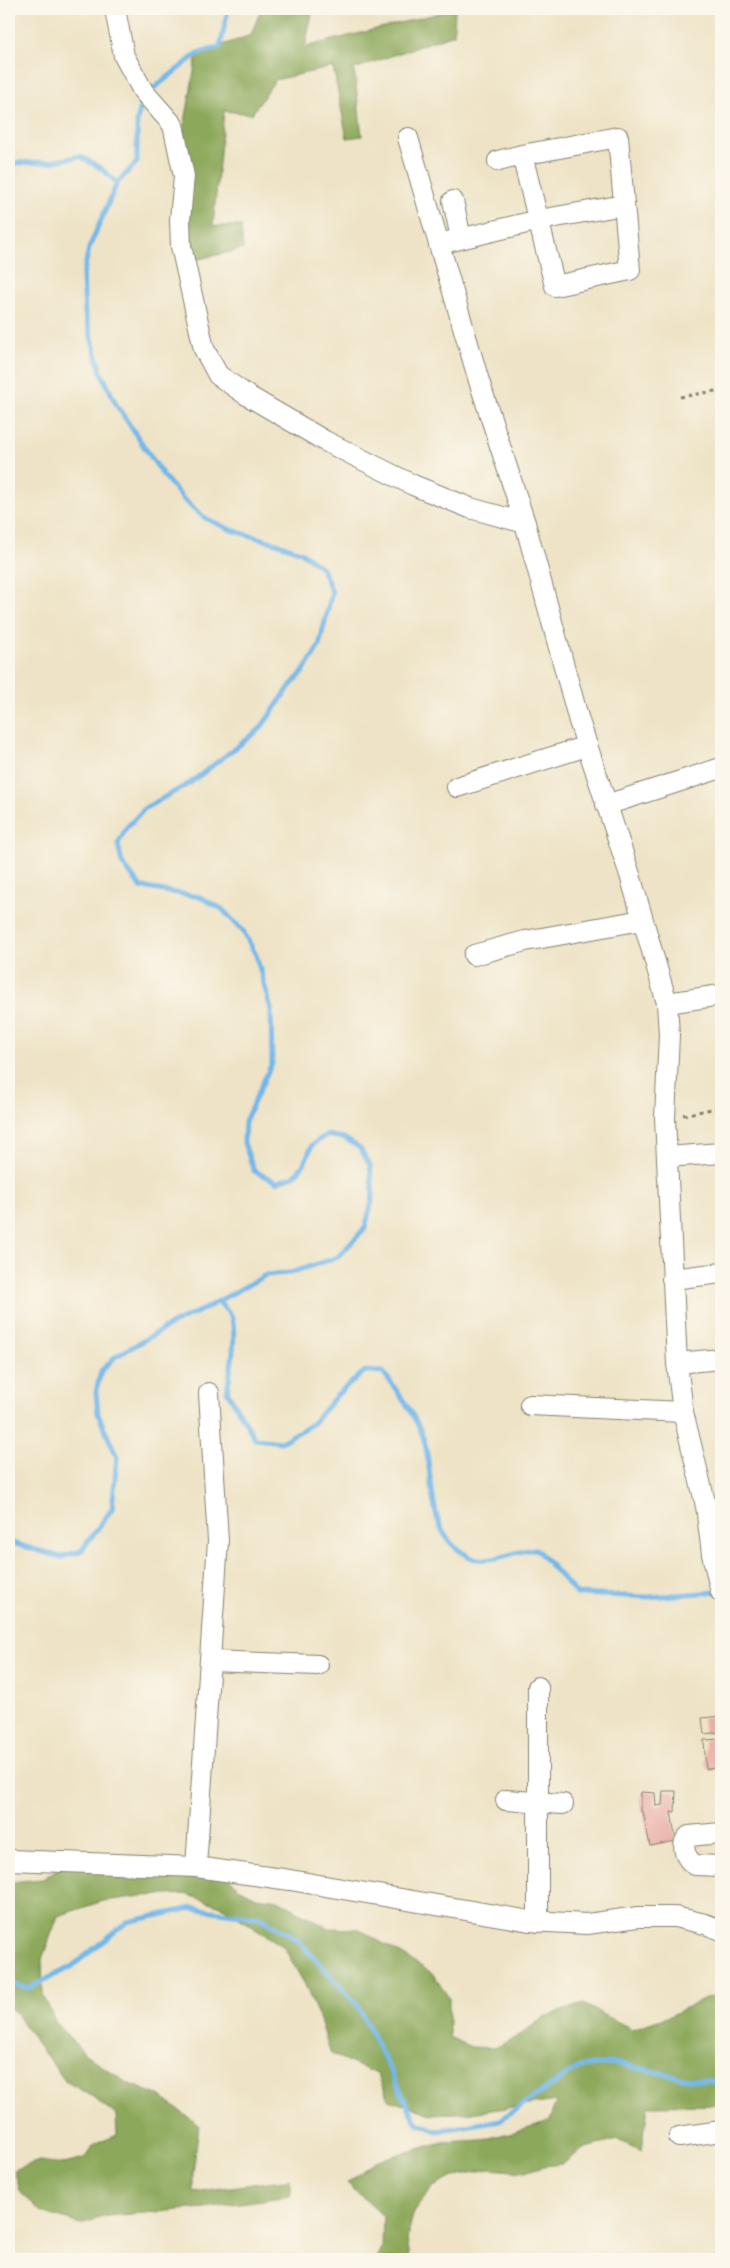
<svg xmlns="http://www.w3.org/2000/svg" width="730" height="2268" font-family="Alegreya,serif">
<rect width="100%" height="100%" fill="#fbf7ec"/>
<filter id="ink" filterUnits="userSpaceOnUse"><feTurbulence type="fractalNoise" baseFrequency=".02" numOctaves="2"/><feDisplacementMap in="SourceGraphic" scale="10" xChannelSelector="R" yChannelSelector="G"/><feConvolveMatrix kernelMatrix="1 2 1 2 8 2 1 2 1" color-interpolation-filters="sRGB"/></filter>
<filter id="wash" filterUnits="userSpaceOnUse"><feTurbulence type="fractalNoise" baseFrequency=".0096" numOctaves="4" result="noise"/><feDisplacementMap in="SourceGraphic" scale="20" xChannelSelector="R" yChannelSelector="G"/><feGaussianBlur stdDeviation="1.12" result="paint"/><feColorMatrix in="noise" values="0 0 0 0 0 0 0 0 0 0 0 0 0 0 0 0 0 1.4 0 .05"/><feComposite in="paint" operator="in"/></filter>
<g filter="url(#wash)">
<rect width="100%" height="100%" fill="#eee3c6"/>
<!-- forest -->
<g fill="#8ca85a" stroke="#54623b">
<polygon points="261,9 313,9 305,47 455,9 454,34 354,69 362,136 347,138 333,67 275,80 252,114 224,111 213,226 241,226 243,249 186,262 180,151 197,54 251,35"/>
<polygon points="89,1853 135,1857 219,1870 241,1889 256,1897 278,1900 328,1928 359,1929 432,1973 449,1998 449,2037 471,2047 495,2048 520,2035 544,2017 583,2004 632,2029 670,2016 705,1998 721,1996 721,2105 648,2106 642,2151 617,2140 585,2148 562,2164 543,2166 525,2172 489,2169 456,2176 433,2187 414,2211 407,2238 410,2259 377,2259 382,2249 383,2216 347,2183 378,2160 443,2142 481,2140 517,2131 549,2121 556,2101 478,2112 432,2114 389,2100 377,2074 331,2054 320,2020 305,1985 284,1947 221,1906 186,1894 143,1896 103,1901 58,1916 42,1959 43,1995 56,2023 85,2054 127,2083 158,2095 199,2125 193,2173 193,2192 290,2179 290,2196 204,2208 107,2216 80,2224 42,2212 21,2193 14,2170 39,2161 64,2164 84,2159 94,2145 117,2135 116,2115 93,2097 65,2081 12,2009 9,2009 9,1882 43,1879 74,1856"/>
</g>
<g fill="none" stroke-linecap="round" stroke-linejoin="round">
<!-- stream -->
<g stroke="#72b7e9" stroke-width="5">
<polyline points="149,92 197,54 220,47 228,9"/>
<polyline points="9,163 50,162 80,156 102,169 117,183"/>
<path d="M 218,1301 C 222,1306 228,1311 231,1316 C 238,1333 230,1373 227,1391 L 255,1439 L 281,1442 L 312,1424 L 338,1394 L 365,1371 L 383,1372 C 396,1389 416,1416 423,1437 C 435,1473 425,1530 462,1552 C 465,1554 469,1557 472,1558 C 494,1564 514,1550 536,1549 L 577,1594 L 648,1597 L 716,1592"/>
<polyline points="9,1542 61,1557 81,1551 112,1509 117,1457 98,1414 96,1392 101,1371 115,1357 172,1324 204,1309 266,1275 290,1273 338,1257 365,1228 373,1197 370,1165 360,1148 344,1138 326,1135 312,1145 304,1164 294,1176 277,1182 254,1171 244,1143 245,1121 272,1063 271,1009 256,955 243,931 222,909 200,897 141,887 122,863 118,844 126,828 145,808 190,783 260,729 291,685 303,672 319,646 332,592 322,568 301,552 279,544 231,530 205,518 184,500 163,475 117,406 101,372 85,314 83,276 89,248 117,183 137,162 137,121 143,98"/>
<polyline points="9,1984 29,1988 71,1967 127,1922 192,1908 261,1918 297,1939 358,2006 416,2122 437,2131 500,2120 579,2067 614,2063 689,2079 721,2082"/>
</g>
</g>
<g id="blocks">
<!-- building -->
<g fill="#e9b0a9">
<polygon points="721,1716 721,1732 704,1734 702,1718"/>
<polygon points="721,1739 721,1768 706,1769 704,1740"/>
<polygon points="663,1791 676,1791 675,1812 671,1812 676,1841 650,1846 643,1812 641,1812 641,1792 655,1793 656,1806 662,1805"/>
</g>
</g>
</g>
<g filter="url(#ink)">
<use href="#blocks" fill-opacity="0" stroke="#858071" stroke-width="1"/>
<g fill="none" stroke-linecap="round" stroke-linejoin="round">
<!-- street casing -->
<g stroke="#858071" stroke-width="22">
<g id="street">
<polyline points="115,9 124,56 143,91 173,125 184,176 180,220 181,246 204,349 218,375 245,394 325,441 413,485 470,508 525,523"/>
<polyline points="408,138 479,381 525,523 579,721 630,875 667,1003 669,1035 665,1118 677,1363 683,1412 706,1506 712,1554 721,1592"/>
<polyline points="498,161 522,155 555,286 630,270 618,137 522,155"/>
<polyline points="453,201 461,238"/>
<polyline points="439,244 539,220 624,205"/>
<polyline points="457,787 587,746"/>
<polyline points="606,805 721,768"/>
<polyline points="474,955 525,941 642,920"/>
<polyline points="667,1003 721,995"/>
<polyline points="667,1157 721,1153"/>
<polyline points="672,1279 721,1273"/>
<polyline points="677,1363 721,1359"/>
<polyline points="530,1405 683,1412"/>
<polyline points="211,1661 318,1665"/>
<polyline points="506,1800 563,1804"/>
<path d="M 721,1833 L 689,1836 C 680,1844 685,1859 695,1865 L 721,1866"/>
<polyline points="9,1860 196,1867 290,1880 530,1921 587,1924 638,1917 675,1917 705,1924 721,1930"/>
<polyline points="196,1867 218,1541 209,1393"/>
<polyline points="538,1922 538,1687"/>
<polyline points="679,2137 721,2131"/>
</g>
</g>
<!-- path -->
<g stroke="#858071" stroke-width="3" stroke-dasharray="4 4" stroke-linecap="butt">
<polyline points="680,397 721,390"/>
<polyline points="683,1115 721,1107"/>
</g>
<!-- street -->
<use href="#street" stroke="#fff" stroke-width="20"/>
</g>
</g>
<!-- margin -->
<rect width="730" height="2268" fill="none" stroke="#fbf7ec" stroke-width="30"/>
</svg>
